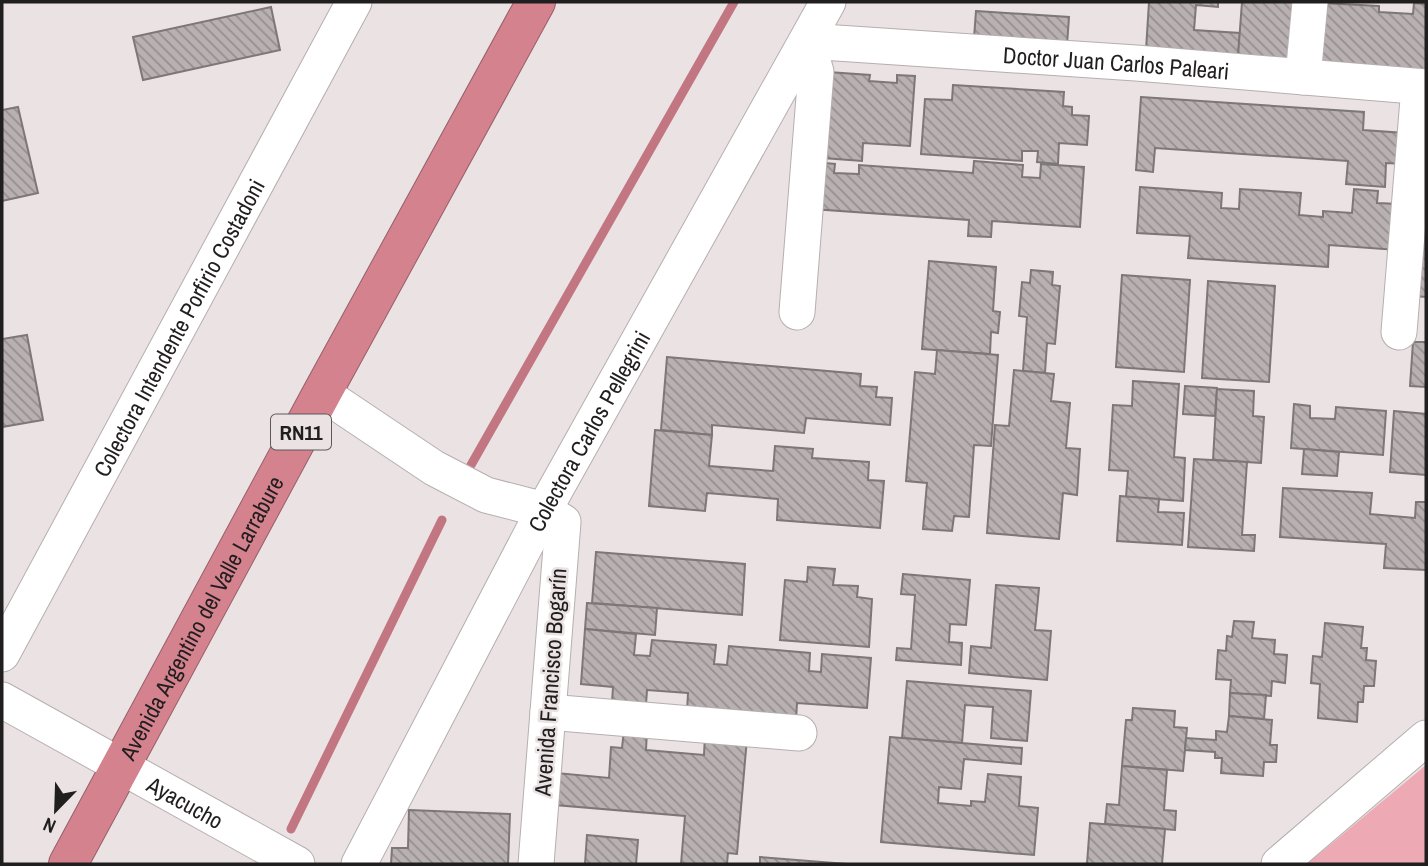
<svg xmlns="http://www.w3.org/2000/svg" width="1428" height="866" font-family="'Archivo Narrow',sans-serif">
<defs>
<pattern id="building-back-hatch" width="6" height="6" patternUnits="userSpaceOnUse" patternTransform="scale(1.75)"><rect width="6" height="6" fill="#b8b0b1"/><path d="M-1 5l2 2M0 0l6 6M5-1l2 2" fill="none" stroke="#958f8f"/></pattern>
</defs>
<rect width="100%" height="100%" fill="#eae2e3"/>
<!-- park -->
<polygon fill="#edaab4" points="1426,765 1426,864 1307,864"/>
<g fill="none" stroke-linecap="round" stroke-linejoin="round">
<!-- stream -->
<g stroke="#c17682" stroke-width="9">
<polyline points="471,465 734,2"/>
<polyline points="291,829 442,520"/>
</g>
</g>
<!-- building -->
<g fill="url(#building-back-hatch)" stroke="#7d7777" stroke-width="2">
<polygon points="1149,2 1218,2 1218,7 1196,5 1194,30 1240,33 1238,56 1146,50"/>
<polygon points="1242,2 1299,2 1295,60 1238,56"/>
<polygon points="1322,3 1379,6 1379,12 1413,14 1414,3 1426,4 1426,75 1318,68"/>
<polygon points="271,7 280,50 143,80 133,37"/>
<polygon points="976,11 1069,17 1067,45 974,38"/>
<polygon points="828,72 870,75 869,81 897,83 897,75 915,76 910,146 863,143 862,161 823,158"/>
<polygon points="953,85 1064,92 1063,106 1072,107 1072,115 1089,116 1087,145 1059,143 1058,164 1037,162 1038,151 1022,151 1022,161 921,154 925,99 952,100"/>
<polygon points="1141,97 1364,112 1363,130 1405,133 1403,164 1386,163 1385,187 1346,184 1348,161 1155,148 1153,172 1136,170"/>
<polygon points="18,107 38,193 2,201 2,110"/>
<polygon points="974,161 1023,165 1022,177 1040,178 1041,164 1084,167 1080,227 992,221 991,237 968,236 969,220 812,209 815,162 835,164 834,173 859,174 859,165 973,173"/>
<polygon points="1140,187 1222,193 1221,208 1239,209 1240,189 1301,193 1299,215 1323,217 1323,211 1352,213 1354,189 1378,191 1377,203 1399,204 1397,250 1329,245 1328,267 1188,258 1190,236 1137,233"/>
<polygon points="1418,223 1426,223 1426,297 1414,296"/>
<polygon points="929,261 996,267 993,311 1000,312 998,333 991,332 990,354 922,349"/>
<polygon points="1031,270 1053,272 1052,285 1060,286 1055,344 1047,343 1045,373 1023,371 1027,317 1019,316 1022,282 1030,283"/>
<polygon points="1122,275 1190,280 1184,372 1116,367"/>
<polygon points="1208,281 1275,286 1269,382 1202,378"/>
<polygon points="27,335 43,420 2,427 2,339"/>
<polygon points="1413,342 1426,342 1426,387 1410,386"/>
<polygon points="937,350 998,355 991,446 974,445 969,517 954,516 952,531 923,529 927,483 906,481 915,372 935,374"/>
<polygon points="667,357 861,374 860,386 877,387 876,397 892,398 890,425 806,418 804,433 712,425 712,435 661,430"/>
<polygon points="1014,370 1054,374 1051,401 1070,403 1066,448 1080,449 1077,495 1063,493 1059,539 987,533 995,425 1009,426"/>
<polygon points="1133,381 1179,384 1174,457 1185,458 1183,501 1126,497 1128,471 1109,470 1113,405 1132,406"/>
<polygon points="1185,386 1217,388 1215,416 1183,414"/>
<polygon points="1217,389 1254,391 1253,416 1264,417 1261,463 1213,460"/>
<polygon points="1294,404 1310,406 1310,418 1335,419 1336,407 1386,411 1383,455 1291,448"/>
<polygon points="1394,411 1426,414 1426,475 1390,472"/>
<polygon points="655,430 712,435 709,466 773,471 775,446 813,449 812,458 869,462 868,480 884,481 880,528 777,520 778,499 707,493 705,511 649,506"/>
<polygon points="1304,449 1339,452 1337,476 1302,474"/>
<polygon points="1194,459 1247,462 1242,535 1255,535 1254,551 1188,547"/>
<polygon points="1283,488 1372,493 1370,514 1415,518 1416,502 1426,502 1426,570 1384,568 1386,544 1280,537"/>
<polygon points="1120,496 1159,499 1158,512 1184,513 1182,545 1117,541"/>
<polygon points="596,552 745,564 742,615 592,603"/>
<polygon points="808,567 835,569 833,585 858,586 857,597 872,599 869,647 780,640 785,580 807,582"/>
<polygon points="903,574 970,580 966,625 950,624 949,642 962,643 961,665 896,660 897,648 911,649 915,595 901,594"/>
<polygon points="996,585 1039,588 1035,630 1051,631 1047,680 969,673 971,646 991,648"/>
<polygon points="587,603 657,608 655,635 585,629"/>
<polygon points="1234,621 1254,622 1252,638 1275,640 1274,654 1287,655 1285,683 1272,681 1271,696 1230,693 1231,680 1216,679 1218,650 1226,651 1227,636 1232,637"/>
<polygon points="1325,623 1363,627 1361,648 1367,648 1366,660 1376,661 1374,686 1364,686 1363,702 1358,702 1357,722 1318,718 1320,684 1311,683 1313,656 1322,657"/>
<polygon points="585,629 636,634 634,655 650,656 652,640 716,645 714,664 727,665 729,646 810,653 809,671 821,672 822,654 871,658 867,708 797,703 796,721 687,712 688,693 647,690 646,705 612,702 613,687 581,684"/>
<polygon points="907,681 1031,691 1027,741 991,738 993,707 965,705 962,743 902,738"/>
<polygon points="1230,693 1266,695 1264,719 1229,716"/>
<polygon points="1133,708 1175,711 1174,727 1187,728 1183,771 1122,766 1126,720 1132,720"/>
<polygon points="1229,716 1272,720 1270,745 1277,745 1276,762 1264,762 1263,776 1221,773 1222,758 1215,758 1215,752 1185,750 1186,738 1216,740 1216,731 1227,732"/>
<polygon points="624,730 647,731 646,750 704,755 705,735 747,738 737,854 728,853 727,864 681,864 685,816 555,805 557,773 609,778 611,747 622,748"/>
<polygon points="890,737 1022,748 1021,764 964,759 961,789 939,787 938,803 971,806 971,801 985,802 988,774 1021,777 1019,806 1038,808 1034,855 881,842"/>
<polygon points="1122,766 1167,770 1164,810 1176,811 1175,830 1105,824 1107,804 1119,805"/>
<polygon points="409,810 510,814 508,864 391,864 392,848 408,848"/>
<polygon points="1090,823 1165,829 1162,864 1087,864"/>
<polygon points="587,835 638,840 636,864 585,864"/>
<polygon points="760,857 847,864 760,864"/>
</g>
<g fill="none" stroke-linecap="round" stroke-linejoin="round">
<!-- minor casing -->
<g stroke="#b6aeaf" stroke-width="37">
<g id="minor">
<polyline points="1303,77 1310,2"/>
<path id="s1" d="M 797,312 L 816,72 L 807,41 L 1136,63 L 1426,87"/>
<polyline points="1399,332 1419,87"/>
<polyline points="322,393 434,468 486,495 544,510 563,522 536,864"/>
<path id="s2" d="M 2,654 L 354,2"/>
<path id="s3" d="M 2,700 L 297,864"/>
<polyline points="548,712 799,733"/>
<path id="s4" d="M 359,864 L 544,510 L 828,2"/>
<polyline points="1279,864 1426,738"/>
</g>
</g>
<!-- highway casing -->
<g stroke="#965f68" stroke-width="40">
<g id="highway">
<path id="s5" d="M 68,864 L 322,393 L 536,2"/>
</g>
</g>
<!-- minor -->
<use href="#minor" stroke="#fff" stroke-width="35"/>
<!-- highway -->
<use href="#highway" stroke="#d5828f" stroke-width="38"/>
</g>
<g text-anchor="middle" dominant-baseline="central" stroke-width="5" stroke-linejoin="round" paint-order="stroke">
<!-- shield labels -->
<rect fill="#eae2e3" stroke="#5d595a" stroke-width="2" x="271" y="414.5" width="60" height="35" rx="5"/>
<g font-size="21" font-weight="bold" fill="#211e1f">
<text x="301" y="432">RN11</text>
</g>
<!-- street labels -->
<g font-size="23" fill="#211e1f" stroke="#eae2e3">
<text stroke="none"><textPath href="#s1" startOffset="583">Doctor Juan Carlos Paleari</textPath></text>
<text stroke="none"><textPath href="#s2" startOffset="371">Colectora Intendente Porfirio Costadoni</textPath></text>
<text stroke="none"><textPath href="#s4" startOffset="490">Colectora Carlos Pellegrini</textPath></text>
<text stroke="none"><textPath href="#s5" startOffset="280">Avenida Argentino del Valle Larrabure</textPath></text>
<text transform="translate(550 682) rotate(-86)">Avenida Francisco Bogarín</text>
<text stroke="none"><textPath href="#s3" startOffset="210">Ayacucho</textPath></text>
</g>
</g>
<!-- border -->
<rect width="1428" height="866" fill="none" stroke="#211e1f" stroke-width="7"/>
<!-- north arrow -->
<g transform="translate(56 810) rotate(203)" stroke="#eae2e3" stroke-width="5" paint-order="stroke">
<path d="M0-5L12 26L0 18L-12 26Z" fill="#211e1f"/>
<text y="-10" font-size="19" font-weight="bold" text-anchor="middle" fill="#211e1f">N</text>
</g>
</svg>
